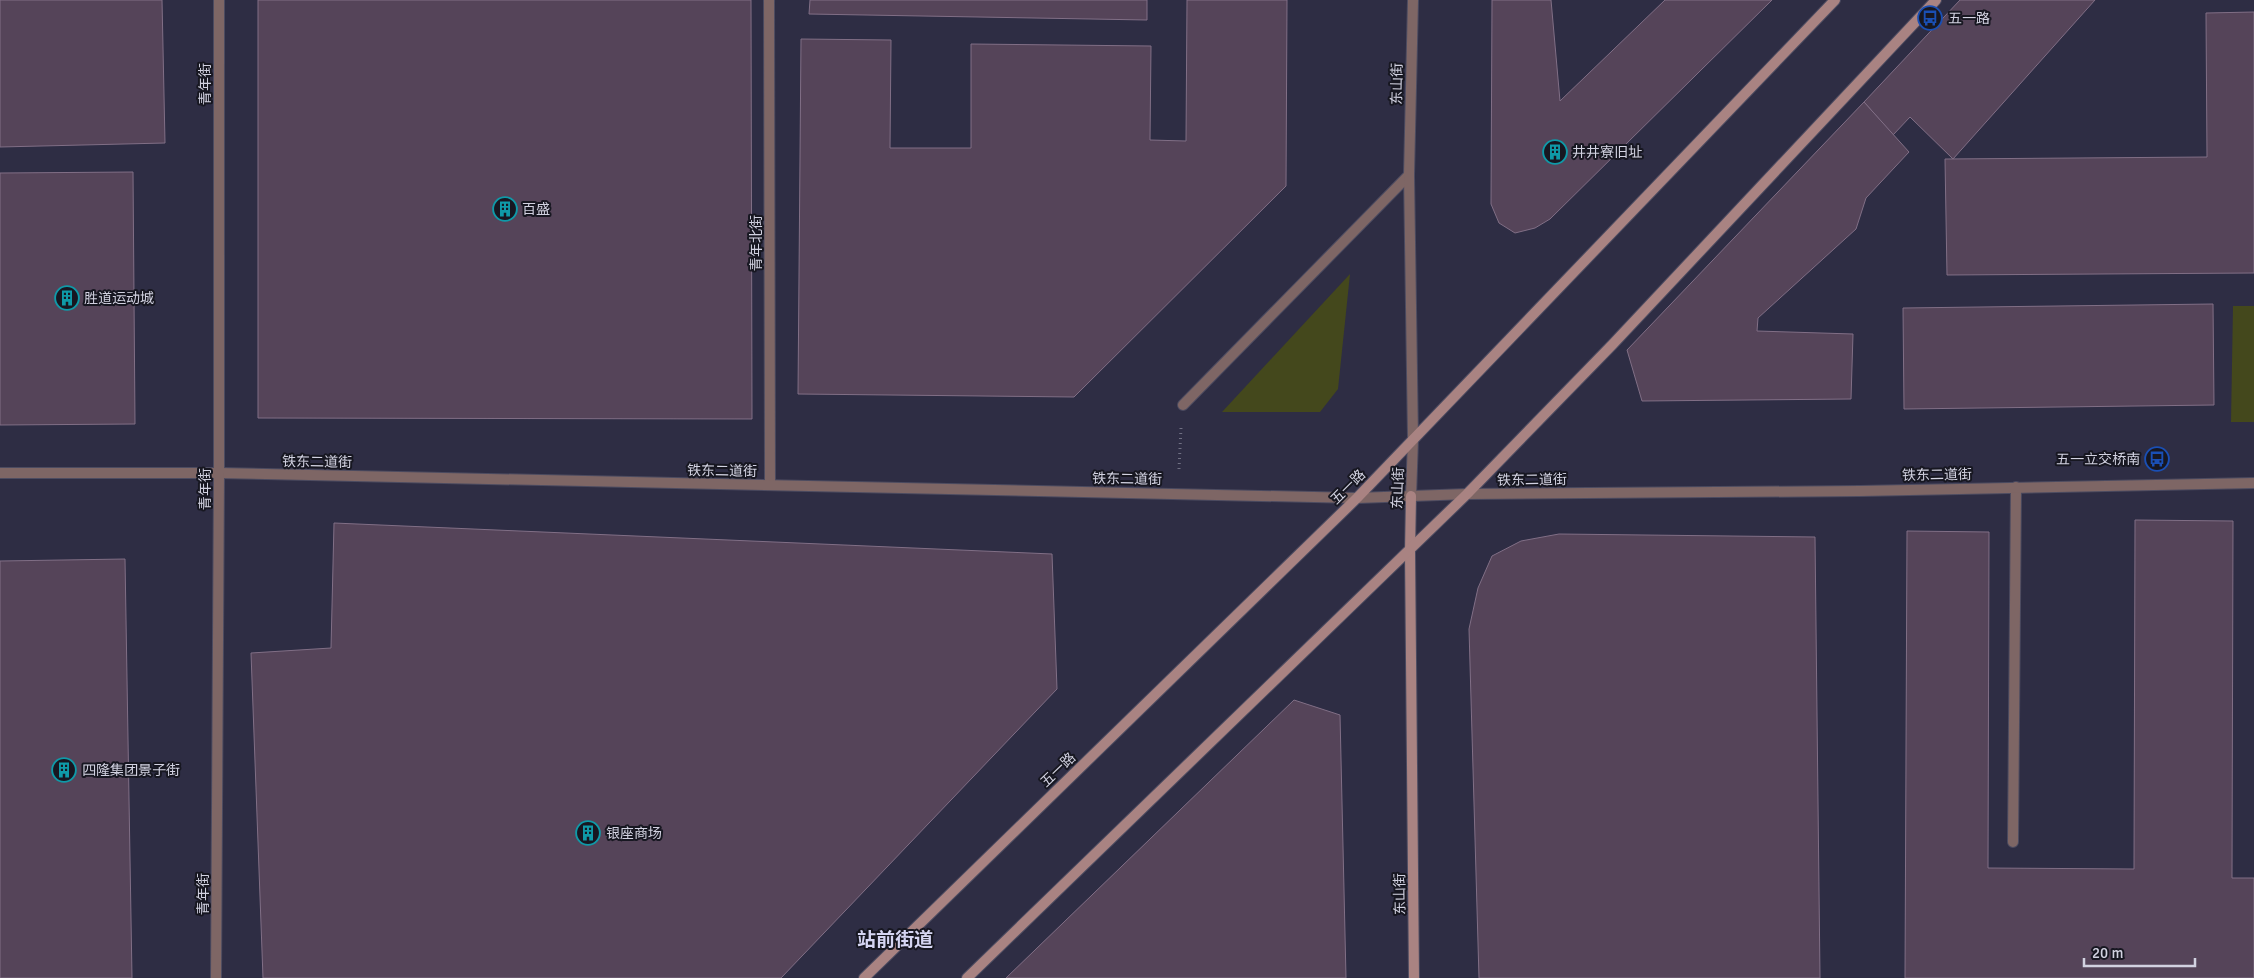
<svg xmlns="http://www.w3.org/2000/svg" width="2254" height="978" font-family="Signika,'Noto Sans SC',sans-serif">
<rect width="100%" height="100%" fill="#2e2d44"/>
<!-- green -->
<g fill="#44481c">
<polygon points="1350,274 1338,389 1320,412 1222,412"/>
<polygon points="2233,306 2254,306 2254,422 2231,422"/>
</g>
<!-- building -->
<g fill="#554459" stroke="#816f86">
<polygon points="0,0 162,0 165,143 0,147"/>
<polygon points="258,0 751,0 752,419 258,418"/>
<polygon points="810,0 1147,0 1147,20 809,14"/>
<polygon points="1187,0 1287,0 1286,186 1074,397 798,394 801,39 891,40 890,148 971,148 971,44 1151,46 1150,140 1186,141"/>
<polygon points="1492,0 1551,0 1560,101 1665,0 1772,0 1550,219 1535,228 1515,233 1499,223 1491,204"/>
<polygon points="1960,0 2095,0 1953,159 1910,117 1893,135 1864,102"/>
<polygon points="2254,12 2254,273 1947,275 1945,159 2207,157 2206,13"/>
<polygon points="1864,102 1909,152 1866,198 1856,229 1758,318 1757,331 1853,334 1851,399 1642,401 1627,350"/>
<polygon points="133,172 135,424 0,425 0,173"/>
<polygon points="2213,304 2214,405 1904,409 1903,308"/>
<polygon points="2135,520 2233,521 2232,878 2254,878 2254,978 1905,978 1907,531 1989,532 1988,868 2134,869"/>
<polygon points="334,523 1052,554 1057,689 781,978 263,978 251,653 331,648"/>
<polygon points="1559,534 1815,537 1820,978 1479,978 1469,629 1478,588 1492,556 1521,541"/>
<polygon points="125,559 132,978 0,978 0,561"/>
<polygon points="1294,700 1340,715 1346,978 1006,978"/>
</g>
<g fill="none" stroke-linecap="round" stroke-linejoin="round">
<!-- lane casing -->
<g stroke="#4c4b60" stroke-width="12">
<g id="lane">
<polyline points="769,0 770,485"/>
<polyline points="1183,405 1409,175"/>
<polyline points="2013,842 2016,487"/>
</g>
</g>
<!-- street casing -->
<g stroke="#4c4b60" stroke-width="12">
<g id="street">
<polyline points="0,473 219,473 1357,498 1467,494 1860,491 2254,483"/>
<polyline points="1411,496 1413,439 1409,175 1413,0"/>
<polyline points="216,978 219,473 219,0"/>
</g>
</g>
<!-- secondary casing -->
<g stroke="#4c4b60" stroke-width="12">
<g id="secondary">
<polyline points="1411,496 1410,552 1414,978"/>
<polyline points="864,978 1357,498 1835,0"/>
<polyline points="967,978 1467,494 1612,345 1936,0"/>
</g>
</g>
<!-- path -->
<polyline stroke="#707083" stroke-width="3" stroke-dasharray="1 4" stroke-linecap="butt" points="1179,469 1181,428"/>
<!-- lane -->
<use href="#lane" stroke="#7e6665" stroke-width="10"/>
<!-- street -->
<use href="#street" stroke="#7e6665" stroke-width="10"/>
<!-- secondary -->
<use href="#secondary" stroke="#a98382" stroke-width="10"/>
</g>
<!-- icons -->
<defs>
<g id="bus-ring" transform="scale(1.25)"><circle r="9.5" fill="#171721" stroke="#1a4fb4" stroke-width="1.5"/><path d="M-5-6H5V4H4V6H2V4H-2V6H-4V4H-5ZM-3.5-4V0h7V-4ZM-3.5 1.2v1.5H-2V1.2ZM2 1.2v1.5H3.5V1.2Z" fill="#1a4fb4"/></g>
<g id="building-ring" transform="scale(1.25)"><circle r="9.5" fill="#171721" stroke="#0f9aa8" stroke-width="1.5"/><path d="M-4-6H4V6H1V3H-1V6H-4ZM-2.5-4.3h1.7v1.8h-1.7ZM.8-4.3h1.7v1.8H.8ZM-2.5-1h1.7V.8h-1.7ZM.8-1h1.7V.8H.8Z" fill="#0f9aa8"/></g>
</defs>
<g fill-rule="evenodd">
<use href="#bus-ring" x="1930" y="18"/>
<use href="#building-ring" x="1555" y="152"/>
<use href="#building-ring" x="505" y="209"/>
<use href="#building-ring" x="67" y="298"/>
<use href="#bus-ring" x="2157" y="459"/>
<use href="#building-ring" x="64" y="770"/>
<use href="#building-ring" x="588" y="833"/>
</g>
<g text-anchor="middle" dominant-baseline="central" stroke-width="4" stroke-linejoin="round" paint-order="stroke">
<!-- poi labels -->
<g font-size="14" fill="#d2d2e1" stroke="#171721" text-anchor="start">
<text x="1948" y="18">五一路</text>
<text x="1572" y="152">井井寮旧址</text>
<text x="522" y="209">百盛</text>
<text x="84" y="298">胜道运动城</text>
<text x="2140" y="459" text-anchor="end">五一立交桥南</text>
<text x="82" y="770">四隆集团景子街</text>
<text x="606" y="833">银座商场</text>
</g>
<!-- street labels -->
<g font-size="14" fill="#d2d2e1" stroke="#171721">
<text transform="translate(205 84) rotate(-90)">青年街</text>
<text transform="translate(1397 84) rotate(-89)">东山街</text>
<text transform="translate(756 243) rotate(-90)">青年北街</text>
<text transform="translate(317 462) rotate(1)">铁东二道街</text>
<text transform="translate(722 471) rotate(1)">铁东二道街</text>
<text transform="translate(1937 475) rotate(-1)">铁东二道街</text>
<text transform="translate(1127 479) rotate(1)">铁东二道街</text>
<text transform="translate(1532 480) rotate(-1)">铁东二道街</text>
<text transform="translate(1348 487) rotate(-45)">五一路</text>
<text transform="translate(1398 488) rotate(-88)">东山街</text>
<text transform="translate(205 489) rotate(-90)">青年街</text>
<text transform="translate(1058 770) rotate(-44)">五一路</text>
<text transform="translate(203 894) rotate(-90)">青年街</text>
<text transform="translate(1400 894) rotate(-91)">东山街</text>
</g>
<!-- district labels -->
<g font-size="19" font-weight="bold" fill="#d5d5f2" stroke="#171721">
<text x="895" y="940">站前街道</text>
</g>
</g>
<!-- scale -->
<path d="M2084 958v8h111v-8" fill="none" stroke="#d2d2e1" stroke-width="2.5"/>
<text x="2092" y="958" font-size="15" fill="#d2d2e1" stroke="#171721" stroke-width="4" paint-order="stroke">20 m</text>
</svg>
